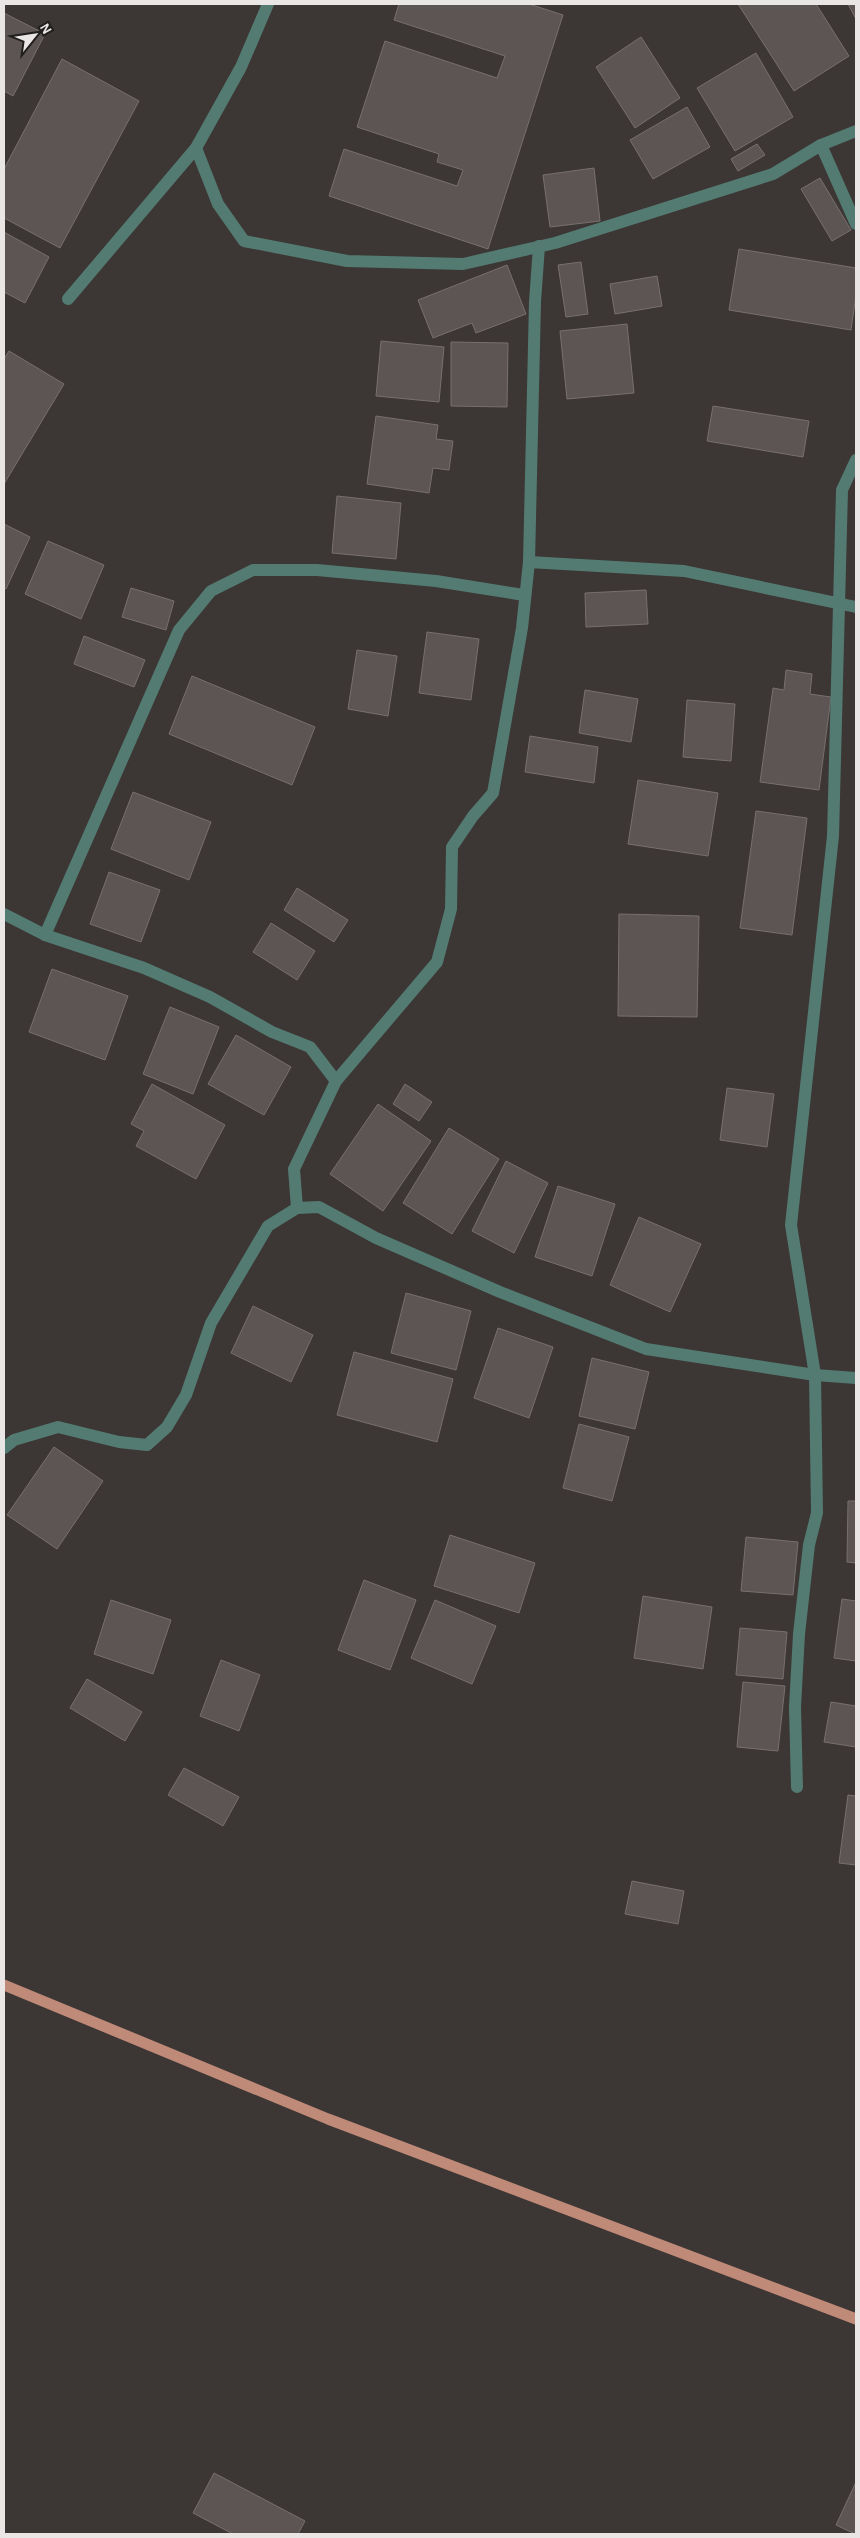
<svg xmlns="http://www.w3.org/2000/svg" width="860" height="2538" font-family="'Alegreya Sans',sans-serif">
<rect width="100%" height="100%" fill="#3c3634"/>
<g fill="none" stroke-linecap="round" stroke-linejoin="round">
<!-- stream -->
<polyline stroke="#c08a79" stroke-width="11" points="4,1985 328,2119 856,2319"/>
</g>
<!-- building -->
<g fill="#5c5553" stroke="#77706e">
<polygon points="399,4 529,4 563,15 488,249 329,196 344,149 457,186 463,170 437,162 439,154 357,127 385,41 497,78 505,56 394,20"/>
<polygon points="738,4 816,4 849,56 794,91"/>
<polygon points="848,4 856,4 856,19"/>
<polygon points="4,13 45,34 13,96 4,91"/>
<polygon points="641,37 680,98 635,128 596,67"/>
<polygon points="756,53 793,117 735,151 697,88"/>
<polygon points="62,59 139,101 60,248 4,218 4,169"/>
<polygon points="687,107 710,147 653,179 630,140"/>
<polygon points="757,144 765,155 738,171 731,159"/>
<polygon points="594,168 600,221 550,227 543,175"/>
<polygon points="820,178 851,230 832,241 801,189"/>
<polygon points="4,232 49,257 25,303 4,292"/>
<polygon points="739,249 856,268 856,295 851,330 729,310"/>
<polygon points="581,262 588,314 566,317 558,265"/>
<polygon points="507,265 526,314 476,333 472,323 433,338 418,300"/>
<polygon points="657,276 662,306 615,314 610,284"/>
<polygon points="627,324 634,393 567,399 560,331"/>
<polygon points="381,341 444,347 439,402 376,396"/>
<polygon points="451,342 508,343 507,407 451,406"/>
<polygon points="9,351 64,384 4,484 4,359"/>
<polygon points="713,406 809,421 803,457 707,441"/>
<polygon points="376,416 438,425 436,439 453,441 449,470 433,468 429,493 367,484"/>
<polygon points="337,496 401,503 396,559 332,553"/>
<polygon points="4,524 30,537 6,589 4,588"/>
<polygon points="48,541 104,565 81,619 25,594"/>
<polygon points="131,588 174,601 166,630 122,617"/>
<polygon points="646,590 648,624 586,627 585,593"/>
<polygon points="427,632 479,639 471,700 419,693"/>
<polygon points="84,636 145,660 134,687 74,664"/>
<polygon points="357,650 397,656 388,716 348,709"/>
<polygon points="786,670 812,674 810,694 831,697 819,790 760,782 773,688 784,690"/>
<polygon points="192,676 315,727 292,785 169,734"/>
<polygon points="585,690 638,699 631,742 579,733"/>
<polygon points="687,700 735,704 731,761 683,757"/>
<polygon points="530,736 598,747 594,783 525,772"/>
<polygon points="638,780 718,793 708,856 628,844"/>
<polygon points="133,792 211,822 189,880 111,849"/>
<polygon points="756,811 807,818 792,935 740,928"/>
<polygon points="109,872 160,890 141,942 90,924"/>
<polygon points="297,888 348,920 334,942 284,910"/>
<polygon points="619,914 699,916 697,1017 618,1016"/>
<polygon points="271,923 315,951 297,980 253,952"/>
<polygon points="52,969 128,996 105,1060 29,1032"/>
<polygon points="170,1007 219,1027 193,1094 143,1074"/>
<polygon points="236,1035 291,1067 264,1115 208,1084"/>
<polygon points="152,1084 225,1125 196,1179 136,1146 144,1131 131,1124"/>
<polygon points="405,1084 432,1102 419,1121 393,1104"/>
<polygon points="727,1088 774,1094 767,1147 720,1140"/>
<polygon points="378,1104 431,1141 383,1211 330,1174"/>
<polygon points="449,1128 499,1159 452,1234 403,1203"/>
<polygon points="506,1161 548,1183 514,1253 472,1231"/>
<polygon points="558,1186 615,1204 592,1276 535,1257"/>
<polygon points="639,1217 701,1244 670,1312 610,1285"/>
<polygon points="406,1293 471,1311 456,1370 391,1353"/>
<polygon points="253,1306 313,1335 291,1382 231,1353"/>
<polygon points="498,1328 553,1347 529,1418 474,1398"/>
<polygon points="354,1352 453,1379 437,1442 337,1415"/>
<polygon points="592,1358 649,1372 635,1429 579,1416"/>
<polygon points="579,1424 629,1437 612,1501 563,1488"/>
<polygon points="54,1447 103,1481 57,1549 7,1515"/>
<polygon points="848,1501 856,1501 856,1563 847,1562"/>
<polygon points="450,1535 535,1563 519,1613 434,1586"/>
<polygon points="746,1537 798,1542 793,1595 741,1591"/>
<polygon points="364,1580 416,1600 390,1670 338,1650"/>
<polygon points="643,1596 712,1607 703,1669 634,1658"/>
<polygon points="842,1599 856,1601 856,1661 834,1658"/>
<polygon points="111,1600 171,1620 153,1674 94,1654"/>
<polygon points="435,1600 496,1626 472,1684 411,1658"/>
<polygon points="740,1628 787,1632 783,1679 736,1675"/>
<polygon points="221,1660 260,1675 239,1731 200,1716"/>
<polygon points="87,1679 142,1712 125,1741 70,1708"/>
<polygon points="743,1682 785,1686 778,1751 737,1747"/>
<polygon points="831,1702 856,1706 856,1747 824,1742"/>
<polygon points="184,1768 239,1797 223,1826 168,1795"/>
<polygon points="848,1795 856,1796 856,1865 839,1863"/>
<polygon points="632,1881 684,1891 678,1924 625,1914"/>
<polygon points="214,2473 305,2521 298,2534 233,2534 193,2513"/>
<polygon points="856,2482 856,2534 855,2534 836,2525"/>
</g>
<g fill="none" stroke-linecap="round" stroke-linejoin="round">
<!-- minor -->
<g stroke="#537b72" stroke-width="12">
<polyline points="821,145 856,224"/>
<polyline points="196,148 218,204 244,241 347,261 463,264 555,243 773,174 821,145 856,131"/>
<polyline points="68,299 196,148 241,67 268,4"/>
<polyline points="529,562 684,571 856,607"/>
<polyline points="4,914 45,935 144,968 210,997 272,1032 310,1047 336,1081"/>
<polyline points="45,935 179,630 211,591 253,570 317,570 436,581 524,595"/>
<polyline points="297,1208 294,1169 336,1081 437,962 451,909 452,847 473,816 493,793 522,628 529,562 535,302 539,246"/>
<polyline points="4,1448 14,1440 58,1427 119,1442 147,1445 167,1427 186,1395 211,1323 268,1226 297,1208 319,1207 376,1238 500,1292 646,1349 815,1375 856,1378"/>
<polyline points="797,1787 795,1707 799,1634 809,1545 817,1513 815,1375 791,1225 833,836 842,490 856,460"/>
</g>
</g>
<!-- border -->
<rect width="860" height="2538" fill="none" stroke="#eae6e5" stroke-width="10"/>
<!-- north arrow -->
<g transform="translate(35 35) rotate(60)" stroke="#211e1e" stroke-width="4" paint-order="stroke">
<path d="M0-4L9 19L0 12L-9 19Z" fill="#eae6e5"/>
<text y="-8" font-size="14" font-weight="bold" text-anchor="middle" fill="#eae6e5">N</text>
</g>
</svg>
